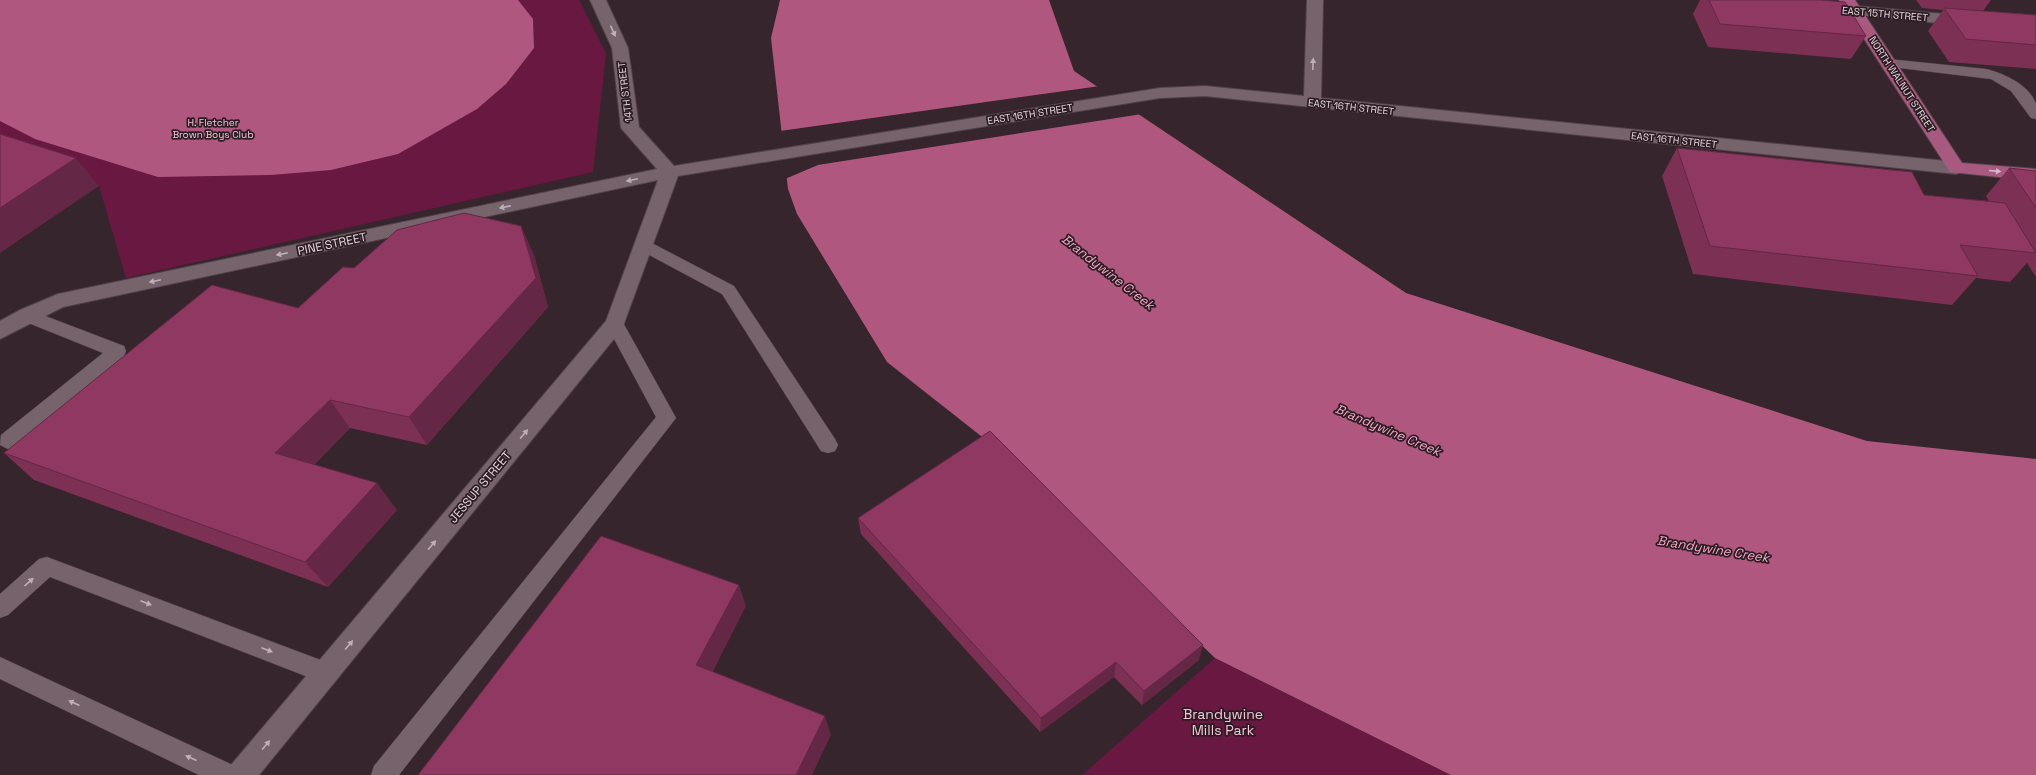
<svg xmlns="http://www.w3.org/2000/svg" width="2036" height="775" font-family="'Space Grotesk',sans-serif">
<rect width="100%" height="100%" fill="#36252c"/>
<!-- green -->
<g fill="#691842">
<polygon points="0,0 579,0 606,54 593,172 126,278 99,186 0,155"/>
<polygon points="1215,658 1451,775 1082,775"/>
</g>
<!-- water -->
<g fill="#b05780">
<polygon points="0,0 518,0 533,19 534,48 506,84 477,109 398,154 331,170 271,175 158,177 35,139 0,121"/>
<polygon points="780,0 1049,0 1074,71 1406,293 1867,441 2036,459 2036,775 1451,775 1215,658 1000,451 887,362 797,214 788,189 771,38"/>
</g>
<!-- pier -->
<polygon fill="#36252c" points="1100,86 1142,114 818,165 785,179 780,131"/>
<g fill="none" stroke-linecap="round" stroke-linejoin="round">
<!-- lane casing -->
<g stroke="#514249" stroke-width="1">
<g id="lane">
<path d="M 1888,59 L 1986,69 C 2003,73 2030,85 2036,104 C 2036,108 2036,115 2036,119 L 2031,118 L 2011,91 L 1991,79 L 1883,66 L 1881,63 L 1883,60 Z"/>
<polygon points="644,239 734,286 835,439 838,445 835,451 828,453 821,451 722,294 638,249 636,245 638,241"/>
<polygon points="27,309 124,346 126,351 124,356 15,447 8,449 0,445 1,435 103,353 21,320 18,315 21,310"/>
<polygon points="615,318 621,319 676,418 399,775 371,775 374,766 656,417 606,324 609,319"/>
<polygon points="47,557 334,665 338,673 334,681 326,684 50,577 8,615 0,618 0,594 39,559"/>
<polygon points="0,657 235,766 238,775 199,775 0,679"/>
</g>
</g>
<!-- street casing -->
<g stroke="#514249" stroke-width="2">
<g id="street">
<polygon points="590,0 606,0 628,48 639,127 674,166 1160,88 1205,86 1304,96 1307,0 1323,0 1321,98 1956,162 1962,164 1965,168 1962,172 1956,174 1205,96 1160,98 678,176 622,329 259,775 227,775 231,765 606,321 658,180 63,307 0,339 0,321 20,310 58,294 657,169 621,128 612,48"/>
<polygon points="1834,4 1967,16 1973,18 1975,21 1973,24 1967,26 1829,12 1826,9 1829,6"/>
</g>
</g>
<!-- primary casing -->
<g stroke="#514249" stroke-width="2">
<polygon id="primary" points="1839,0 1855,0 1962,163 2036,169 2036,181 1950,172"/>
</g>
<!-- lane -->
<use href="#lane" fill="#77636b" fill-rule="evenodd"/>
<!-- street -->
<use href="#street" fill="#77636b" fill-rule="evenodd"/>
<!-- primary -->
<use href="#primary" fill="#a8597f" fill-rule="evenodd"/>
</g>
<!-- wall -->
<g fill="#7b3054">
<polygon points="1700,0 1821,0 1866,36 1851,59 1708,47 1693,14"/>
<polygon points="1916,0 1991,0 1983,11 2036,15 2036,69 1949,62 1928,31 1943,10 1922,8"/>
<polygon points="1677,148 1924,195 1989,201 1986,196 2009,168 2036,171 2036,277 2027,263 2010,282 1976,278 1952,305 1693,274 1662,176"/>
<polygon points="534,255 548,307 427,445 350,428 314,465 397,510 328,587 34,480 4,453 298,308 354,268"/>
<polygon points="858,518 1199,660 1142,705 1114,677 1040,732 861,534"/>
</g>
<!-- shaded-wall -->
<g fill="#642745">
<polygon points="76,158 99,186 0,253 0,208"/>
<polygon points="521,226 534,255 548,307 427,445 409,417"/>
<polygon points="330,400 350,428 298,481 275,453"/>
<polygon points="377,483 397,510 328,587 305,562"/>
<polygon points="739,585 746,606 706,685 696,665"/>
<polygon points="1203,645 1199,660 1142,705 1144,691"/>
<polygon points="1116,662 1114,677 1040,732 1041,718"/>
<polygon points="825,716 831,735 812,775 796,775"/>
</g>
<!-- building -->
<g fill="#8f3862" stroke="#642745">
<polygon points="1709,0 1821,0 1845,2 1866,36 1720,24"/>
<polygon points="1944,8 2036,15 2036,45 1966,39"/>
<polygon points="0,134 76,158 0,208"/>
<polygon points="1677,148 1912,172 1924,195 2005,203 2036,253 1960,245 1978,276 1710,246"/>
<polygon points="2009,168 2036,171 2036,208"/>
<polygon points="464,213 521,226 536,278 409,417 330,400 275,453 377,483 305,562 4,453 212,285 298,308 343,267 354,268 397,230"/>
<polygon points="990,431 1203,645 1144,691 1116,662 1041,718 858,518"/>
<polygon points="601,536 739,585 696,665 825,716 796,775 418,775"/>
</g>
<!-- one-way arrows -->
<defs><path id="oneway-solid" d="M-6-.8H1V-3.2L6.5 0L1 3.2V.8H-6Z"/></defs>
<g fill="#beb0b6">
<use href="#oneway-solid" transform="translate(613 31) rotate(65)"/>
<use href="#oneway-solid" transform="translate(1313 64) rotate(-88)"/>
<use href="#oneway-solid" transform="translate(632 180) rotate(168)"/>
<use href="#oneway-solid" transform="translate(505 207) rotate(168)"/>
<use href="#oneway-solid" transform="translate(282 254) rotate(168)"/>
<use href="#oneway-solid" transform="translate(155 281) rotate(168)"/>
<use href="#oneway-solid" transform="translate(524 434) rotate(-50)"/>
<use href="#oneway-solid" transform="translate(432 545) rotate(-50)"/>
<use href="#oneway-solid" transform="translate(29 582) rotate(-42)"/>
<use href="#oneway-solid" transform="translate(146 603) rotate(21)"/>
<use href="#oneway-solid" transform="translate(349 645) rotate(-50)"/>
<use href="#oneway-solid" transform="translate(267 650) rotate(21)"/>
<use href="#oneway-solid" transform="translate(74 703) rotate(-155)"/>
<use href="#oneway-solid" transform="translate(266 745) rotate(-50)"/>
<use href="#oneway-solid" transform="translate(191 758) rotate(-155)"/>
</g>
<use fill="#d6bac6" href="#oneway-solid" transform="translate(1995 171) rotate(5)"/>
<g text-anchor="middle" dominant-baseline="central" stroke-width="3.5" stroke-linejoin="round" paint-order="stroke">
<!-- far-street labels -->
<g font-size="10" fill="#e5dade" stroke="#2c1b22">
<text transform="translate(1885 14) rotate(5)">EAST 15TH STREET</text>
<text transform="translate(1902 84) rotate(57)">NORTH WALNUT STREET</text>
<text transform="translate(625 92) rotate(-97)">14TH STREET</text>
<text transform="translate(1351 107) rotate(6)">EAST 16TH STREET</text>
<text transform="translate(1030 114) rotate(-9)">EAST 16TH STREET</text>
<text transform="translate(1674 140) rotate(6)">EAST 16TH STREET</text>
</g>
<!-- far-park labels -->
<g font-size="10" fill="#f7c5d9" stroke="#2c1b22">
<text x="213" y="122">H. Fletcher<tspan x="213" dy="12">Brown Boys Club</tspan></text>
</g>
<!-- street labels -->
<g font-size="12" fill="#e5dade" stroke="#2c1b22">
<text transform="translate(332 244) rotate(-12)">PINE STREET</text>
<text transform="translate(480 487) rotate(-50)">JESSUP STREET</text>
</g>
<!-- water labels -->
<g font-size="13" font-style="italic" fill="#f4abc9" stroke="#2c1b22">
<text transform="translate(1108 272) rotate(38)">Brandywine Creek</text>
<text transform="translate(1388 430) rotate(23)">Brandywine Creek</text>
<text transform="translate(1713 549) rotate(9)">Brandywine Creek</text>
</g>
<!-- near-park labels -->
<g font-size="14" fill="#f7c5d9" stroke="#2c1b22">
<text x="1223" y="714">Brandywine<tspan x="1223" dy="16">Mills Park</tspan></text>
</g>
</g>
</svg>
